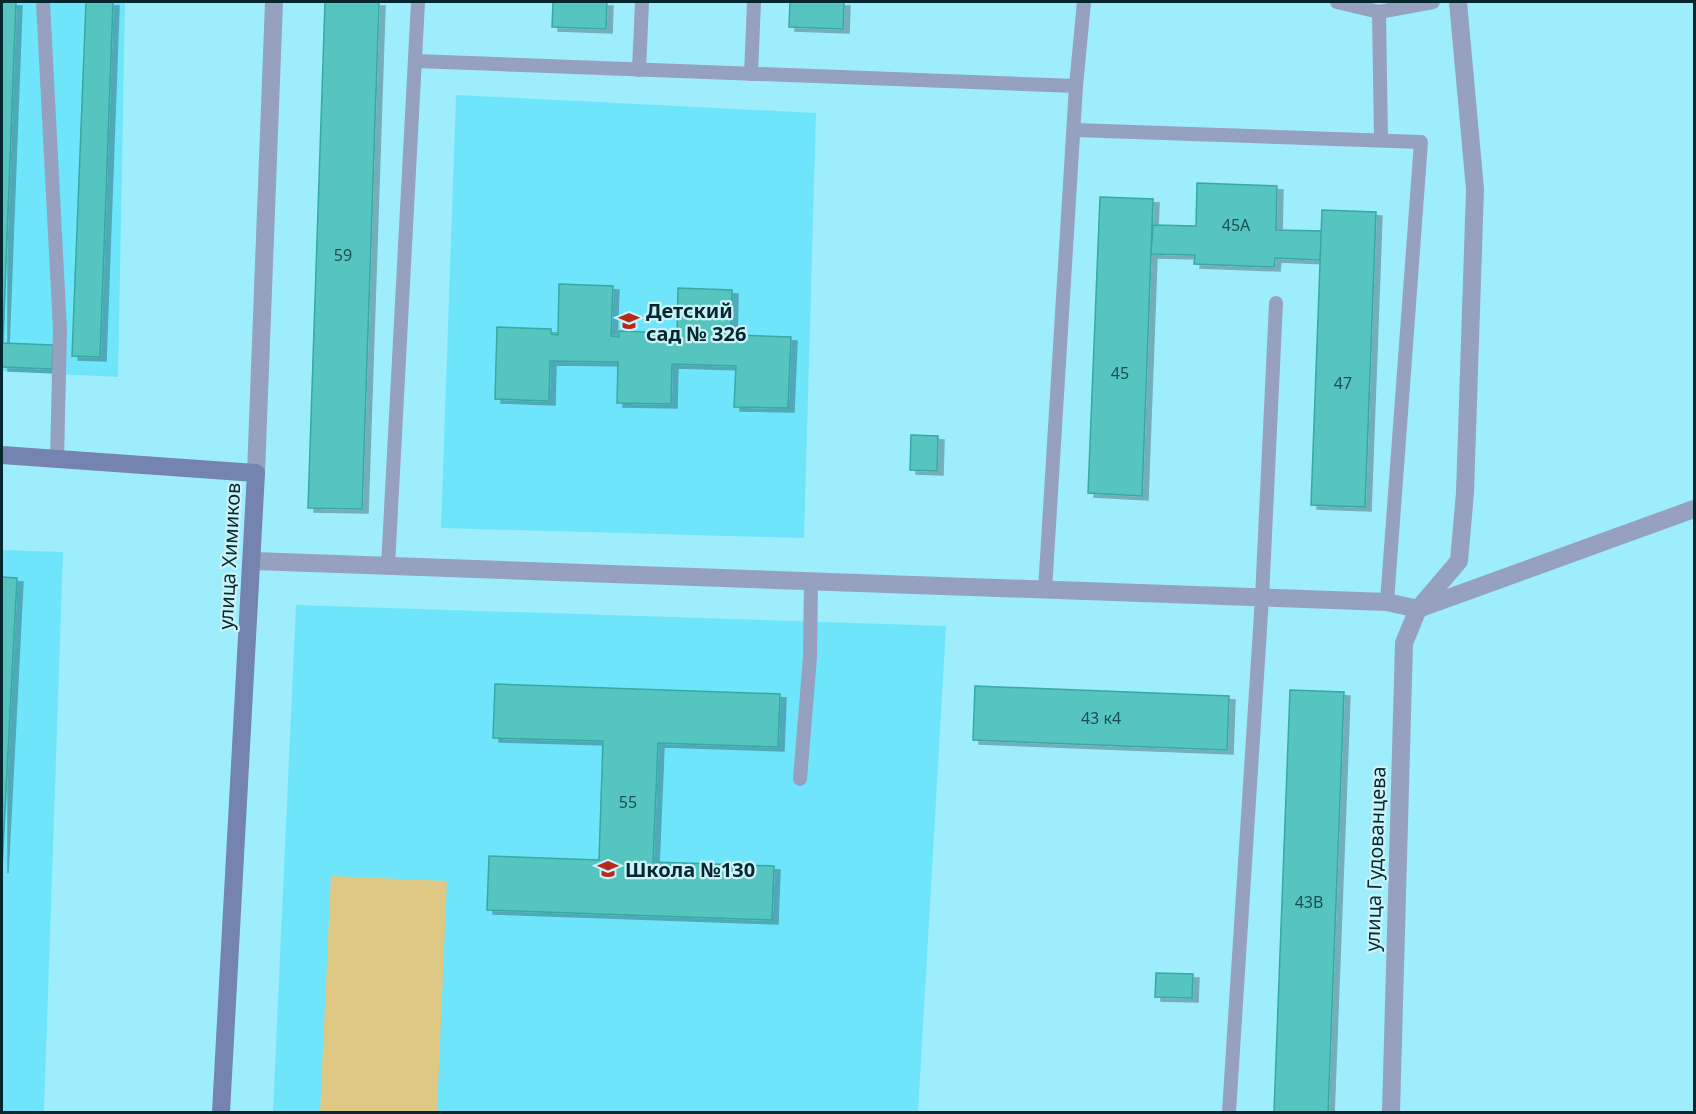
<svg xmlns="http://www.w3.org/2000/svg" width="1696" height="1114" font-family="'Noto Sans',sans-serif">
<defs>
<filter id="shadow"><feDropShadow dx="6" dy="4" stdDeviation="0" flood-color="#0004"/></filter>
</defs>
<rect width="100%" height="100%" fill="#9dedfc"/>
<!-- built -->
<g fill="#6ee5fa">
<polygon points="2,2 125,2 118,377 2,371"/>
<polygon points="456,95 816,113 804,538 441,528"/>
<polygon points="2,550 63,552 44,1112 2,1112"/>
<polygon points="296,605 946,626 918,1112 273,1112"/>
</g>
<!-- green -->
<polygon fill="#dfc784" points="331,876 447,881 437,1112 320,1112"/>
<!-- building -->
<g fill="#57c5bf" stroke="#36a9a4" stroke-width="1.5" filter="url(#shadow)">
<polygon points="2,2 16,2 3,343 53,345 52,369 2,367"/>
<polygon points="86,2 113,2 100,357 72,356"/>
<polygon points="325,2 379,2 362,509 308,508"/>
<polygon points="553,2 607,2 606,29 552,27"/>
<polygon points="790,2 844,2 843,29 789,27"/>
<polygon points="1197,183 1277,186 1276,230 1322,231 1320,260 1275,258 1274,267 1194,264 1195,255 1151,254 1153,225 1196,226"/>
<polygon points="1100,197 1153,199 1142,496 1088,493"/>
<polygon points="1322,210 1376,212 1365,507 1311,505"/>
<polygon points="559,284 613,286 611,336 619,337 619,331 673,333 673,338 677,338 678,288 732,290 731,340 736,340 737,335 791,337 788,408 734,407 736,366 672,364 671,404 617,403 618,362 550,361 549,401 495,399 497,327 551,329 551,334 558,335"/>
<polygon points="911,435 938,436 937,471 910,470"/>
<polygon points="2,577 17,578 2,869"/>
<polygon points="495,684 780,694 778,747 658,743 653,862 774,866 772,920 487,910 489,856 599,860 603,741 493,738"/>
<polygon points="975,686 1229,696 1227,750 973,740"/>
<polygon points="1290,690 1344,692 1328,1112 1274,1112"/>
<polygon points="1156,973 1193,974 1192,998 1155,997"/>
</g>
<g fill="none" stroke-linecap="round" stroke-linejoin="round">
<!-- lane -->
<g stroke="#96a1c0" stroke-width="14">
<polyline points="43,2 60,330 57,460"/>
<polyline points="1337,2 1379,12 1433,2"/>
<polyline points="1379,12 1381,140"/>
<polyline points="416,61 1076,86 1084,2"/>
<polyline points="639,70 642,2"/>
<polyline points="751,74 754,2"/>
<polyline points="1075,130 1421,142 1387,602"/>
<polyline points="388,566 418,2"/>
<polyline points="1045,590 1076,86"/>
<polyline points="800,779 810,657 811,581"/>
<polyline points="1229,1112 1262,598 1276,303"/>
</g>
<!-- street -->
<g stroke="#96a1c0" stroke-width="18">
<polyline points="256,473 274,2"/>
<polyline points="252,561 1387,602 1418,609 1694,509"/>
<polyline points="1391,1112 1404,643 1418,609 1459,561 1465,493 1475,189 1458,2"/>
</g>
<!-- secondary -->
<polyline stroke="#7483b0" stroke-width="18" points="2,455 256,473 221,1112"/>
</g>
<!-- icons -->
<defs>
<g id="school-bare" transform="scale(1.62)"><path d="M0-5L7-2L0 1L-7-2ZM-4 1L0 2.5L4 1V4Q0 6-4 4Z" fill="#b72919" stroke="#cdf3fa" stroke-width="2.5" paint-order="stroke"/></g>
</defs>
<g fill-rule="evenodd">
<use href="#school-bare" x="629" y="321"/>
<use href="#school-bare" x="608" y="869"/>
</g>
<g text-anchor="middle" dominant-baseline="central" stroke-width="4.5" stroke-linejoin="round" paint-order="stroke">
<!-- number labels -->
<g font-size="16" fill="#194f52">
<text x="1236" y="225">45А</text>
<text x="343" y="255">59</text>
<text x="1120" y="373">45</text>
<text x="1343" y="383">47</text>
<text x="1101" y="718">43 к4</text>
<text x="628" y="802">55</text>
<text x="1309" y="902">43В</text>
</g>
<!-- poi labels -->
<g font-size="20" font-weight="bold" fill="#04282e" stroke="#cdf3fa" text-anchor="start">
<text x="646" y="310">Детский<tspan x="646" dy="23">сад № 326</tspan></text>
<text x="625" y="869">Школа №130</text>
</g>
<!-- street labels -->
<g font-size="20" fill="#04282e" stroke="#cdf3fa">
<text transform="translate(229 556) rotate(-87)">улица Химиков</text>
<text transform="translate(1375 859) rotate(-88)">улица Гудованцева</text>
</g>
</g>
<!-- border -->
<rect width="1696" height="1114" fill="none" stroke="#04282e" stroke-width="6"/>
</svg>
